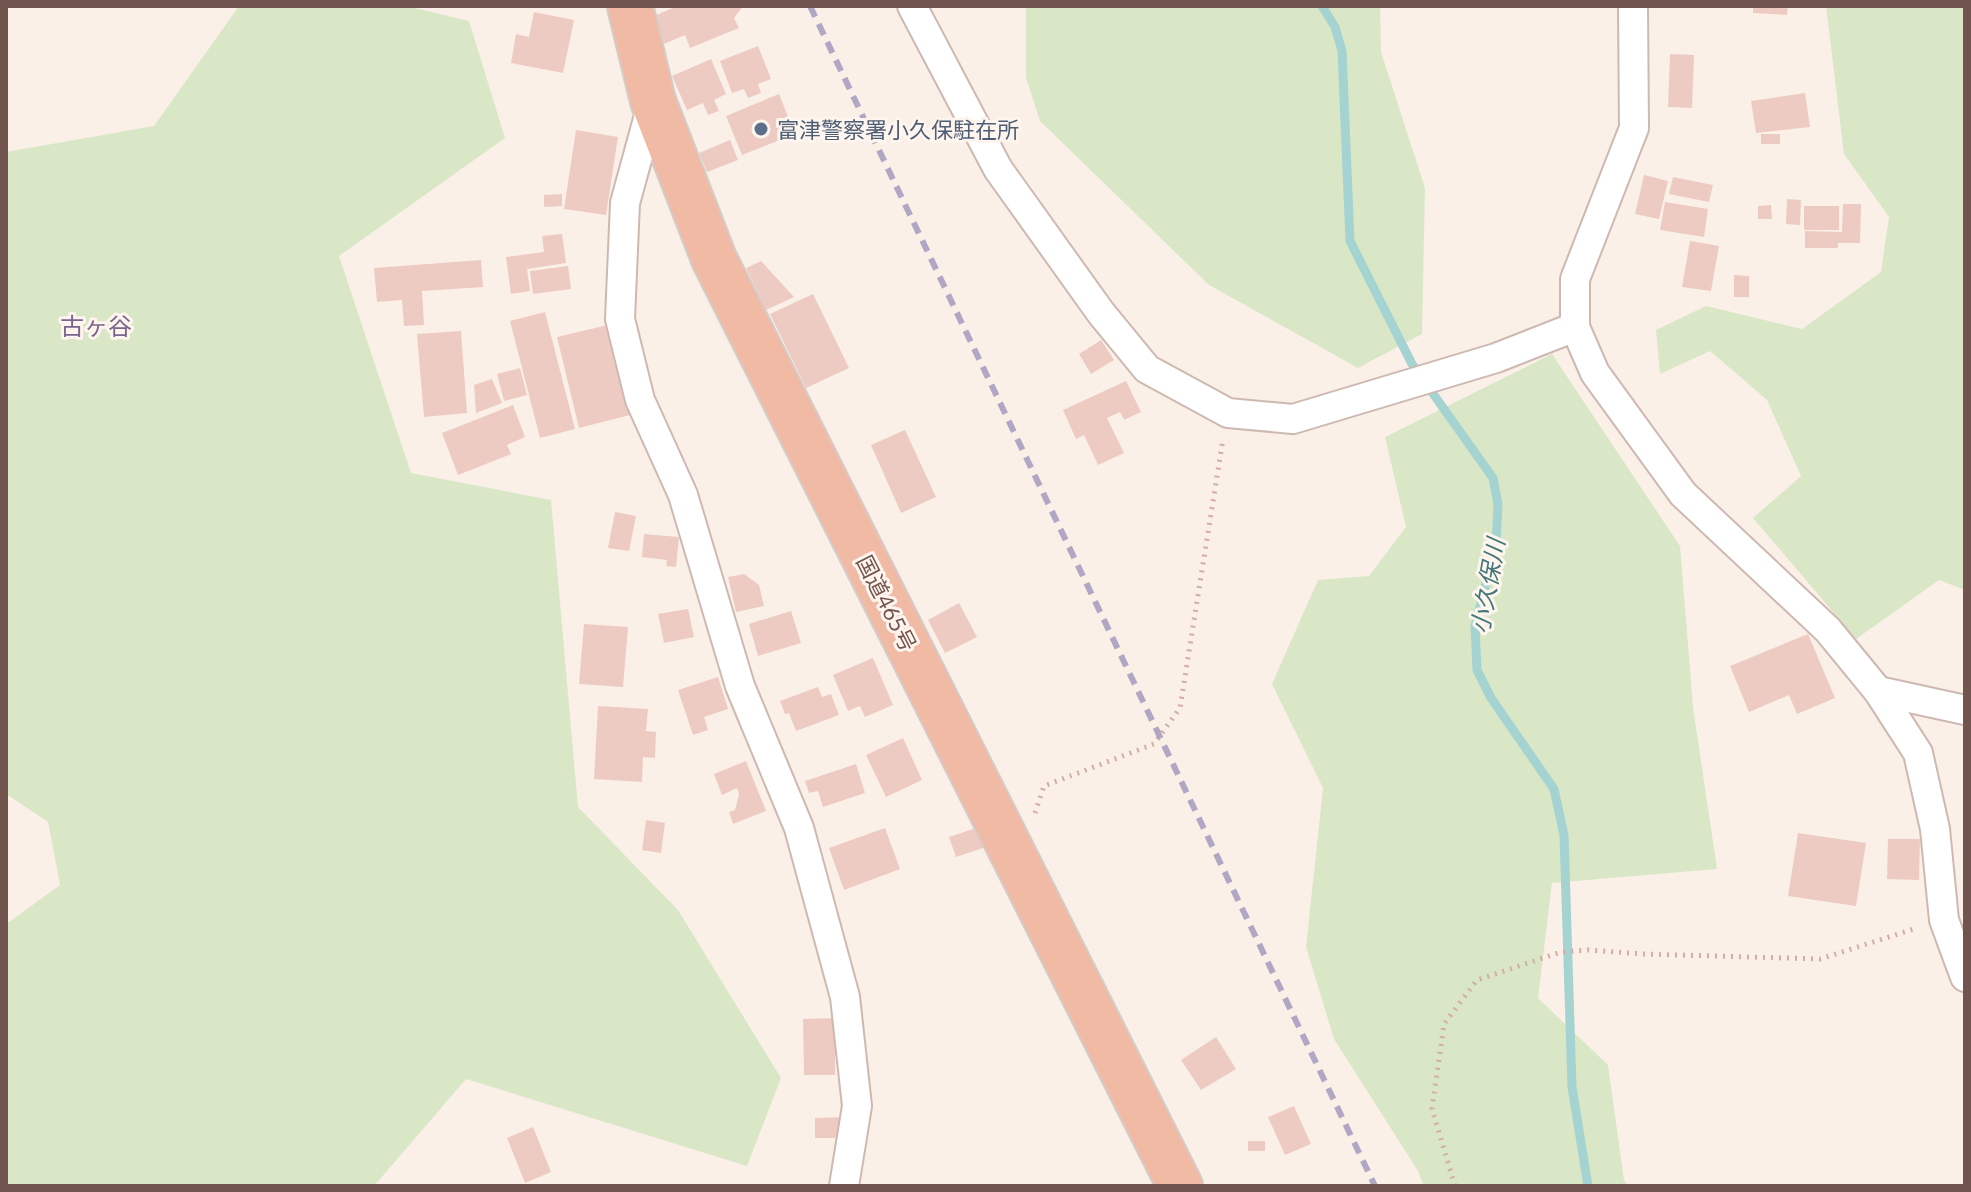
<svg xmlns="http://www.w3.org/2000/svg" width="1971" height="1192" font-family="Lato,'Noto Sans JP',sans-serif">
<rect width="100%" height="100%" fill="#faf0e8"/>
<!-- green -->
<g fill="#dae7c7">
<polygon points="239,6 406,6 469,21 505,138 339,256 411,473 551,500 578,807 678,910 781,1078 747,1166 466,1079 374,1186 6,1186 6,920 9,922 60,885 48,822 6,794 6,152 154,126"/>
<polygon points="1026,6 1380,6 1381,52 1425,188 1422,334 1358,368 1209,285 1040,121 1026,78"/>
<polygon points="1826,6 1965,6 1965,590 1939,580 1856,639 1753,518 1801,476 1767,400 1710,351 1660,374 1656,330 1706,306 1802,329 1881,272 1889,217 1844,154"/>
<polygon points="1552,354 1680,546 1693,707 1717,869 1552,883 1538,998 1608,1065 1624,1180 1628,1186 1424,1186 1418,1171 1334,1039 1306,947 1323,788 1272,684 1318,580 1369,576 1406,527 1385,437"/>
</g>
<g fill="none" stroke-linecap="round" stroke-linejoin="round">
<!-- stream -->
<polyline stroke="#a5d3d2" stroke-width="9" points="1322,6 1335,27 1342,51 1350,241 1412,364 1493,478 1498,504 1496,545 1475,626 1477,670 1491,698 1554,789 1564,835 1572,1087 1588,1186"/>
</g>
<!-- building -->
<g fill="#eecbc2">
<polygon points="677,6 743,6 734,18 739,28 690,48 685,35 664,44 652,17"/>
<polygon points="1753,6 1788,6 1787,15 1753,13"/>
<polygon points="534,12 574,20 563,73 511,63 516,34 529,37"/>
<polygon points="758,46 771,79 758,84 761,93 748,98 744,89 732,93 720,61"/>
<polygon points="1670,54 1694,55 1692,108 1668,107"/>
<polygon points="711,59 726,94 714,100 719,111 708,115 703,103 687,110 672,76"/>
<polygon points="1805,93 1810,127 1756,133 1751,101"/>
<polygon points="779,94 795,134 742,155 726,116"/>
<polygon points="576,130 618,137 606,215 564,209"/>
<rect x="1761" y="134" width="19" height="10"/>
<polygon points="730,140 738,160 707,172 699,153"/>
<polygon points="1644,175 1668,181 1659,219 1635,214"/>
<polygon points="1673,177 1713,185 1709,202 1669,194"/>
<polygon points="562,194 562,206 544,207 544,195"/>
<polygon points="1787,199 1801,200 1800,225 1786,224"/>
<polygon points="1665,202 1708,209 1704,237 1660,230"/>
<polygon points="1843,204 1861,204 1860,243 1838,243 1838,248 1805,248 1805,231 1842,232"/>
<polygon points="1771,205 1772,219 1758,219 1758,206"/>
<rect x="1804" y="206" width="35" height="24"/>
<polygon points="562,234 566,263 527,269 530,291 511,294 506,257 544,252 542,236"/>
<polygon points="1690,241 1719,246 1711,291 1682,287"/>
<polygon points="481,260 483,287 422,291 424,325 404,326 402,300 377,302 374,268"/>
<polygon points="761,261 794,297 766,310 746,268"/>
<polygon points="568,266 571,289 533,294 530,271"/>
<polygon points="1734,275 1749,276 1749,297 1734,297"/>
<polygon points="813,294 849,368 806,388 770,314"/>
<polygon points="545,312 575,429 540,438 510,321"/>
<polygon points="612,324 634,414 579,428 557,337"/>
<polygon points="461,331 467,413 424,417 417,334"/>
<polygon points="1101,340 1114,360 1091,374 1079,354"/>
<polygon points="520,368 527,395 504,401 497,374"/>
<polygon points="492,379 502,403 476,413 474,385"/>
<polygon points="1126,381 1141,412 1124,420 1120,412 1107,418 1124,453 1098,465 1084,435 1076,439 1063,410"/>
<polygon points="513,405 525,437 507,445 511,454 458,475 442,433"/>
<polygon points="905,430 936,497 901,513 871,445"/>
<polygon points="615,512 636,516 629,551 608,548"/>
<polygon points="644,534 679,537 676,567 666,566 667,560 642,557"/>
<polygon points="744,574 759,585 764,606 736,612 728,577"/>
<polygon points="959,603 977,637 945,653 928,620"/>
<polygon points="688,609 694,637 664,643 658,614"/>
<polygon points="791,611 801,643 758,656 749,624"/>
<polygon points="584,624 628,627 623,687 579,684"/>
<polygon points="1808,634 1835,698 1797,714 1789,695 1749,712 1730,666"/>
<polygon points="873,658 893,705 865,717 860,706 848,711 833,675"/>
<polygon points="718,677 728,709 704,717 708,730 693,735 678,690"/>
<polygon points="818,687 822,697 831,694 839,715 796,731 789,713 785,714 780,701"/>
<polygon points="598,706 648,709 646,731 656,732 655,758 643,757 642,782 594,779"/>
<polygon points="903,738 922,780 886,797 866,755"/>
<polygon points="746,761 766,811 733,824 729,812 735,810 739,794 737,788 722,795 714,774"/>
<polygon points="856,764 865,793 823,807 818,791 809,793 805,781"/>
<polygon points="646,820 665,823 661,853 642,850"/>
<polygon points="985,825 992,845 956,857 949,837"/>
<polygon points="885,828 900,869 844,890 829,848"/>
<polygon points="1798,833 1866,843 1856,906 1788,896"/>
<polygon points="1888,839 1920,839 1919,880 1887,879"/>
<polygon points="835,1018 835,1075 804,1075 803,1019"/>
<polygon points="1216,1037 1236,1069 1201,1090 1181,1060"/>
<polygon points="1294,1106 1311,1144 1285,1155 1268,1117"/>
<polygon points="844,1117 844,1138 815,1138 815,1118"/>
<polygon points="533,1127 551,1172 525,1183 507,1138"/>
<rect x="1248" y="1141" width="17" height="10"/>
</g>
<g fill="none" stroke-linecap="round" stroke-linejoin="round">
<!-- minor casing -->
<g stroke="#ceb9b2" stroke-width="32">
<g id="minor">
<polyline points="912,6 998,169 1101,313 1147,369 1228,413 1293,419 1496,358 1575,327"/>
<polyline points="1633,6 1634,128 1575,279 1575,327 1595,373 1683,494 1828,630 1878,691 1918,753 1935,829 1944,920 1965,977"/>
<polyline points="653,101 625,203 620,319 640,400 683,495 740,686 799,828 845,997 857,1106 844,1186"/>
<polyline points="1878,691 1965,710"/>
</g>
</g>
<!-- trunk casing -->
<g stroke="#d5ccca" stroke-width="48">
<polyline id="trunk" points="630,6 653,101 714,259 1180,1186"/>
</g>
<!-- path -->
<g stroke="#d2aea5" stroke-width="5" stroke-dasharray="2 6" stroke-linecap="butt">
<polyline points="1035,813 1044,786 1154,744 1180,708 1223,439"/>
<polyline points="1455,1186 1432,1109 1444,1024 1477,980 1561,952 1588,950 1644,954 1820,959 1917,928"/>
</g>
<!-- minor -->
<use href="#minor" stroke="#fff" stroke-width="28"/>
<!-- trunk -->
<use href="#trunk" stroke="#f1baa5" stroke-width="44"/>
<!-- rail -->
<polyline stroke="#b1a7c4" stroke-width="6" stroke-dasharray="12 8" stroke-linecap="butt" points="810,6 1375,1186"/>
</g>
<!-- markers -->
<circle fill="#5c6f8a" stroke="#fdf5ee" stroke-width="3" cx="761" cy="129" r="8"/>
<g text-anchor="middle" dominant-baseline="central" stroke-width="6" stroke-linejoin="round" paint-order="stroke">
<!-- service labels -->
<g font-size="22" fill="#4e5e75" stroke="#fdf5ee" text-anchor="start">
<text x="777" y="129">富津警察署小久保駐在所</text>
</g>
<!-- street labels -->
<g font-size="22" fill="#72544e" stroke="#fdf5ee">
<text transform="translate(887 603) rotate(63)">国道465号</text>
</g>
<!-- neighbourhood labels -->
<g font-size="24" fill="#7a668e" stroke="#fdf5ee">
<text x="96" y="325">古ヶ谷</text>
</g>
<!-- water labels -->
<g font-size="24" font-style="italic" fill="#437676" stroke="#fdf5ee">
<text transform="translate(1487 586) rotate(-80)">小久保川</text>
</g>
</g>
<!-- border -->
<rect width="1971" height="1192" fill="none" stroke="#72544e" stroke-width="16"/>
</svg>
